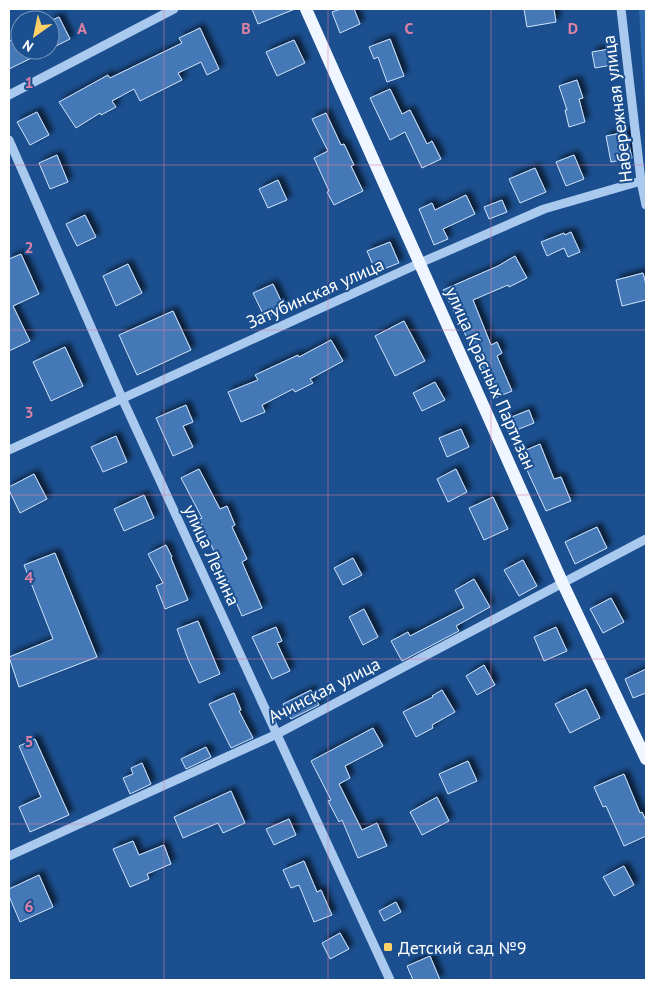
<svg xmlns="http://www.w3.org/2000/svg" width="655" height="989" font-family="'PT Sans',sans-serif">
<defs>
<filter id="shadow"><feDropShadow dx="4.5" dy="-4.5" stdDeviation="2.5" flood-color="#0009"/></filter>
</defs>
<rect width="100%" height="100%" fill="#1b4f8f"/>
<!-- green -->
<polygon fill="#2e69ad" points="639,9 646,9 646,126"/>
<!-- building -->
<g fill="#4478b7" stroke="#cfe3fa" filter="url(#shadow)">
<polygon points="252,9 295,9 258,24"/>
<polygon points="341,9 354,9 360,24 340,33 332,12"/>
<polygon points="524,9 554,9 556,22 527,27"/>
<polygon points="59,17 70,39 50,49 50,21"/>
<polygon points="200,28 219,69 207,75 201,62 178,73 182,80 140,101 134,89 112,101 116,107 101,115 100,113 76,128 59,102 108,75 110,78 182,43 179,38"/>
<polygon points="20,36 20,50 48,50 9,69 9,41"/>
<polygon points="390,39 404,76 387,82 378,57 374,59 369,47"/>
<polygon points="294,40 305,63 277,76 266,52"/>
<polygon points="609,49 612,65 595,68 592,52"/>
<polygon points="577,80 583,98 579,99 585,122 569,127 565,110 567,110 559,86"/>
<polygon points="390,89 402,114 410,110 427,144 432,141 441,159 422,168 405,132 390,140 370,98"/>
<polygon points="37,112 49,135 30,145 17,122"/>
<polygon points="326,113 341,145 344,144 354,165 351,166 363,191 334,205 327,192 329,191 314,158 328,151 312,119"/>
<polygon points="626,132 632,158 611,162 606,136"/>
<polygon points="57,155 68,182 50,189 39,163"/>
<polygon points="574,155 584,179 566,186 556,162"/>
<polygon points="535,168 546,192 520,203 509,179"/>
<polygon points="278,180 287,200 268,208 259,189"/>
<polygon points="466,195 475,214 443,229 448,239 434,245 419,209 432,203 435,210"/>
<polygon points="502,200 507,212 489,219 484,207"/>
<polygon points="85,215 96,237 77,246 66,224"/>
<polygon points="571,232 580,252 568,257 564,248 547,256 541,242 564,233 565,235"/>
<polygon points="390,242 399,263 376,272 367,251"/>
<polygon points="21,254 39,294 13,306 30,341 9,351 9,259"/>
<polygon points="515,256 527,278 509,287 508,285 473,300 491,345 497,342 502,353 497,356 512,391 495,398 481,363 480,364 443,290 498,266"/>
<polygon points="128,264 142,293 116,306 103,276"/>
<polygon points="643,273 646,285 646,300 622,306 616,280"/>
<polygon points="273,284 285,309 265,318 253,293"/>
<polygon points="173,311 191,350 137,375 119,335"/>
<polygon points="404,321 425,361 395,376 375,336"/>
<polygon points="331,340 343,361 310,379 313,383 295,392 293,389 262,405 265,412 241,422 228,392 258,380 255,375 298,355 299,357"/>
<polygon points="65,347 83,386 51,401 33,362"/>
<polygon points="435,382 445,400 422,411 413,393"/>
<polygon points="186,405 193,422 183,426 193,447 173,456 156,418"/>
<polygon points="529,410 534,423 509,433 504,420"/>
<polygon points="461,429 469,447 447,457 439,438"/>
<polygon points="116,436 127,462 103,472 91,447"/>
<polygon points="540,444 554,479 561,477 571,501 546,511 519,453"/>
<polygon points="199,469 220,509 227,506 235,525 232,527 247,559 242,562 262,608 242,616 229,586 230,586 199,519 202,518 181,478"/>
<polygon points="456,469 467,492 448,502 437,479"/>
<polygon points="34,474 47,499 20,513 9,490 9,487"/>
<polygon points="144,495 154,518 124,531 114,509"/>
<polygon points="493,497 508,529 484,540 469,508"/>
<polygon points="597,527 607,548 575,564 565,542"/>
<polygon points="166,545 172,557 171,558 188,600 165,609 156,586 163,583 148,554"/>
<polygon points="55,553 97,657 19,687 9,657 53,639 24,565"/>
<polygon points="353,558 362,575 343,585 334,568"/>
<polygon points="523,560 537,586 519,596 504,570"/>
<polygon points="474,579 490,607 456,626 459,631 402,661 391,641 408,632 410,636 464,608 455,590"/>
<polygon points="611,598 624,622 603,633 590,609"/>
<polygon points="364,609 378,637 363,645 349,617"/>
<polygon points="198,621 220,674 199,683 188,659 177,629"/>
<polygon points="276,627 282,641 277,643 290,671 272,679 252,637"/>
<polygon points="556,627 567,651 544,661 534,637"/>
<polygon points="484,665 495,685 477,695 466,676"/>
<polygon points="646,669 646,693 633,698 625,679"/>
<polygon points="586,689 600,718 570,733 555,704"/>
<polygon points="311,690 319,705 291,719 283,704"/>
<polygon points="442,690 455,712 432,725 433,728 416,737 403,712 433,697 432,696"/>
<polygon points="234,693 241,710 239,711 253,738 231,748 209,704"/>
<polygon points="373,728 383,746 345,766 350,778 339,784 362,830 377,823 387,846 358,858 342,820 339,822 328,801 331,800 311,761"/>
<polygon points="35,739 69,815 30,832 19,807 41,797 19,746"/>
<polygon points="206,747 211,757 186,769 181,759"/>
<polygon points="468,761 477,781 448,794 439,774"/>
<polygon points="142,763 151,784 130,794 123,778 133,774 131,768"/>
<polygon points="624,774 640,813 642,812 646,821 646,836 624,846 606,806 603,807 594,787"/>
<polygon points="231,791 245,823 223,833 218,823 183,838 174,817"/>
<polygon points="437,797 449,821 422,835 410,812"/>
<polygon points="289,819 296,835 274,845 266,829"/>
<polygon points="133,841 139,855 164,845 171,864 147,874 149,879 130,887 113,849"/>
<polygon points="304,861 317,892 321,890 332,915 314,922 299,885 291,888 283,870"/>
<polygon points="624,866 634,885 614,896 603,877"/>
<polygon points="39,875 53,907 20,922 9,896 9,889"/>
<polygon points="396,902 401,912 384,921 379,911"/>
<polygon points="340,933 349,949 330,959 322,943"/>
<polygon points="430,956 440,980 413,980 407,966"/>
</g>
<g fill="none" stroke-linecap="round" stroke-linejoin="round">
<!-- minor -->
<g stroke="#a9c9ee" stroke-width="9">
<polyline points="621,9 641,181 646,205"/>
<polyline points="9,95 174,9"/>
<polyline points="9,140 122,398 390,980"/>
<polyline points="9,450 420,263 544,209 641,181"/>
<polyline points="9,856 277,734 646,539"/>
</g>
<!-- major -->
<polyline stroke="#f0f6ff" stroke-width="12" points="306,9 563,584 646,759"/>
</g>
<!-- grid -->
<path fill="none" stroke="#dd80a5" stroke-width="1" stroke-opacity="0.55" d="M 164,9 L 164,980M 328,9 L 328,980M 491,9 L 491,980M 9,165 L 646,165M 9,330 L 646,330M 9,495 L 646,495M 9,659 L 646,659M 9,824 L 646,824"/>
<!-- markers -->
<rect fill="#ffd166" stroke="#1b4f8f" stroke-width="2" x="383" y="942" width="10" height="10" rx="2.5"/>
<g text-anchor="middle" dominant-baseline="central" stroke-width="4" stroke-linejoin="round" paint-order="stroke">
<!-- street labels -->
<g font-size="18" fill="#fff" stroke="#1b4f8f">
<text transform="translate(617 109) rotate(-97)">Набережная улица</text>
<text transform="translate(315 293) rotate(-24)">Затубинская улица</text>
<text transform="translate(491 378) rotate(66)">улица Красных Партизан</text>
<text transform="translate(212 555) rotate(65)">улица Ленина</text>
<text transform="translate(324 690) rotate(-27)">Ачинская улица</text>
</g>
<!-- poi labels -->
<g font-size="18" fill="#fff" stroke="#1b4f8f" text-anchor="start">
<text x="398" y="947">Детский сад №9</text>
</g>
</g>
<g font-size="16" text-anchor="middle" font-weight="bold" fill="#dd80a5" stroke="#1b4f8f" stroke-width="4" stroke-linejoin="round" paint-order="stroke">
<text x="82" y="34">A</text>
<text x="246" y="34">B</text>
<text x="409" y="34">C</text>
<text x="573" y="34">D</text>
<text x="29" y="88">1</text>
<text x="29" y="253">2</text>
<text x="29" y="418">3</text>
<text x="29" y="583">4</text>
<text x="29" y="747">5</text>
<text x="29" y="912">6</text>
</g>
<!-- border -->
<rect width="655" height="989" fill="none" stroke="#ffffff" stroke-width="20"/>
<!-- north arrow -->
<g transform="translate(35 35) rotate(213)"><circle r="24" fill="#1b4f8f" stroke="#7695bc"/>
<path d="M0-4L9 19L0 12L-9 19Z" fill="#ffd166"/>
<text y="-8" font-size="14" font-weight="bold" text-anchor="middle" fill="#ffffff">N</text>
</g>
</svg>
